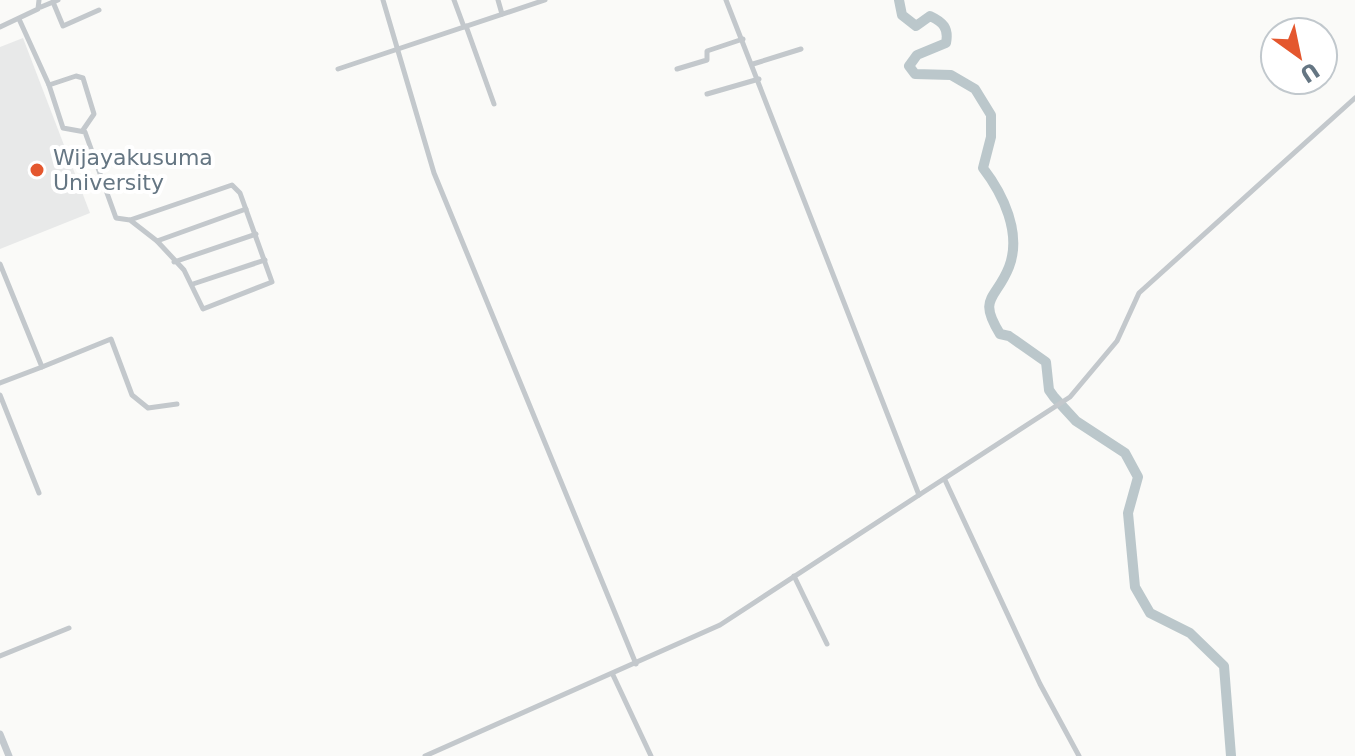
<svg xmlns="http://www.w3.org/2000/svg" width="1355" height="756" font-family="'DejaVu Sans',sans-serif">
<rect width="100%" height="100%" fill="#fafaf8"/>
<!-- built -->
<polygon fill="#e8e9e9" points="23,38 90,213 0,249 0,47"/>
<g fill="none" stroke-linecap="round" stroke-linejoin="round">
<!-- river -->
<path stroke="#bbc7cb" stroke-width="10" d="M 899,0 L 902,15 L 916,26 L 930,16 C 943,22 949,28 946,43 L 917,55 L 909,66 L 915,74 L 951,75 L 975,89 L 991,115 L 991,137 L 983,168 C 1003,194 1022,233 1009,267 C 996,300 977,297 1000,334 L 1009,336 L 1046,362 L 1049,390 L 1054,397 L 1076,421 L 1125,453 L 1138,477 L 1128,513 L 1135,587 L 1150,613 L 1190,633 L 1224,666 L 1231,756"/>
<!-- street -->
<g stroke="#c3c8cc" stroke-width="5">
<polyline points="383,0 434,173 636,664"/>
<polyline points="454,0 464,27"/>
<polyline points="498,0 502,14"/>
<polyline points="53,2 63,26 99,10"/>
<polyline points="41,7 58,0"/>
<polyline points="19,19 49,85 63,128 85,132 116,218 130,220 232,185 240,193 272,282 203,309 184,270 157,241 130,220"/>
<polyline points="466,26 494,104"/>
<polyline points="0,27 38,9 39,0"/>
<polyline points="753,64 801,49"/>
<polyline points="338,69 545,0"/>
<polyline points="677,69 707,60 707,51 743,39"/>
<polyline points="49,85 76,76 83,78 94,114 83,130"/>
<polyline points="707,94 759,79"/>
<polyline points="157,241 246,209"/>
<polyline points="174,262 256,234"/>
<polyline points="0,264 42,367 0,383"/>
<polyline points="193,284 265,260"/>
<polyline points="42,367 111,339 132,395 148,408 177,404"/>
<polyline points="0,395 39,493"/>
<polyline points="945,480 1040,684 1079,756"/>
<polyline points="919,495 1070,397 1117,341 1139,293 1355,98"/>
<polyline points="794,576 827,644"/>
<polyline points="0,656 69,628"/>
<polyline points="613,675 651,756"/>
<polyline points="425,756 720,625 919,495 726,0"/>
</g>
<!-- secondary -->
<polyline stroke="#c3c9ce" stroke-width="7" points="0,734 9,756"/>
</g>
<!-- markers -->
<circle fill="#e4572e" stroke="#fff" stroke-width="3" cx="37" cy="170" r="8"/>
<g text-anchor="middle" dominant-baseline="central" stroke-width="8" stroke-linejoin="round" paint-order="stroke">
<!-- poi labels -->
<g font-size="22" fill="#657683" stroke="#fff" text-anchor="start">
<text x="53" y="157">Wijayakusuma<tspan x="53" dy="25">University</tspan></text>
</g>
</g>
<!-- north arrow -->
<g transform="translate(1299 56) rotate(147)"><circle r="38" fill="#ffffff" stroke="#c1c8cd" stroke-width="2"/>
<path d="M0-6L14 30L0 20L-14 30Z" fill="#e4572e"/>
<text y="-12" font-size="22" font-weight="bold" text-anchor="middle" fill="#657683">U</text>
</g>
</svg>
